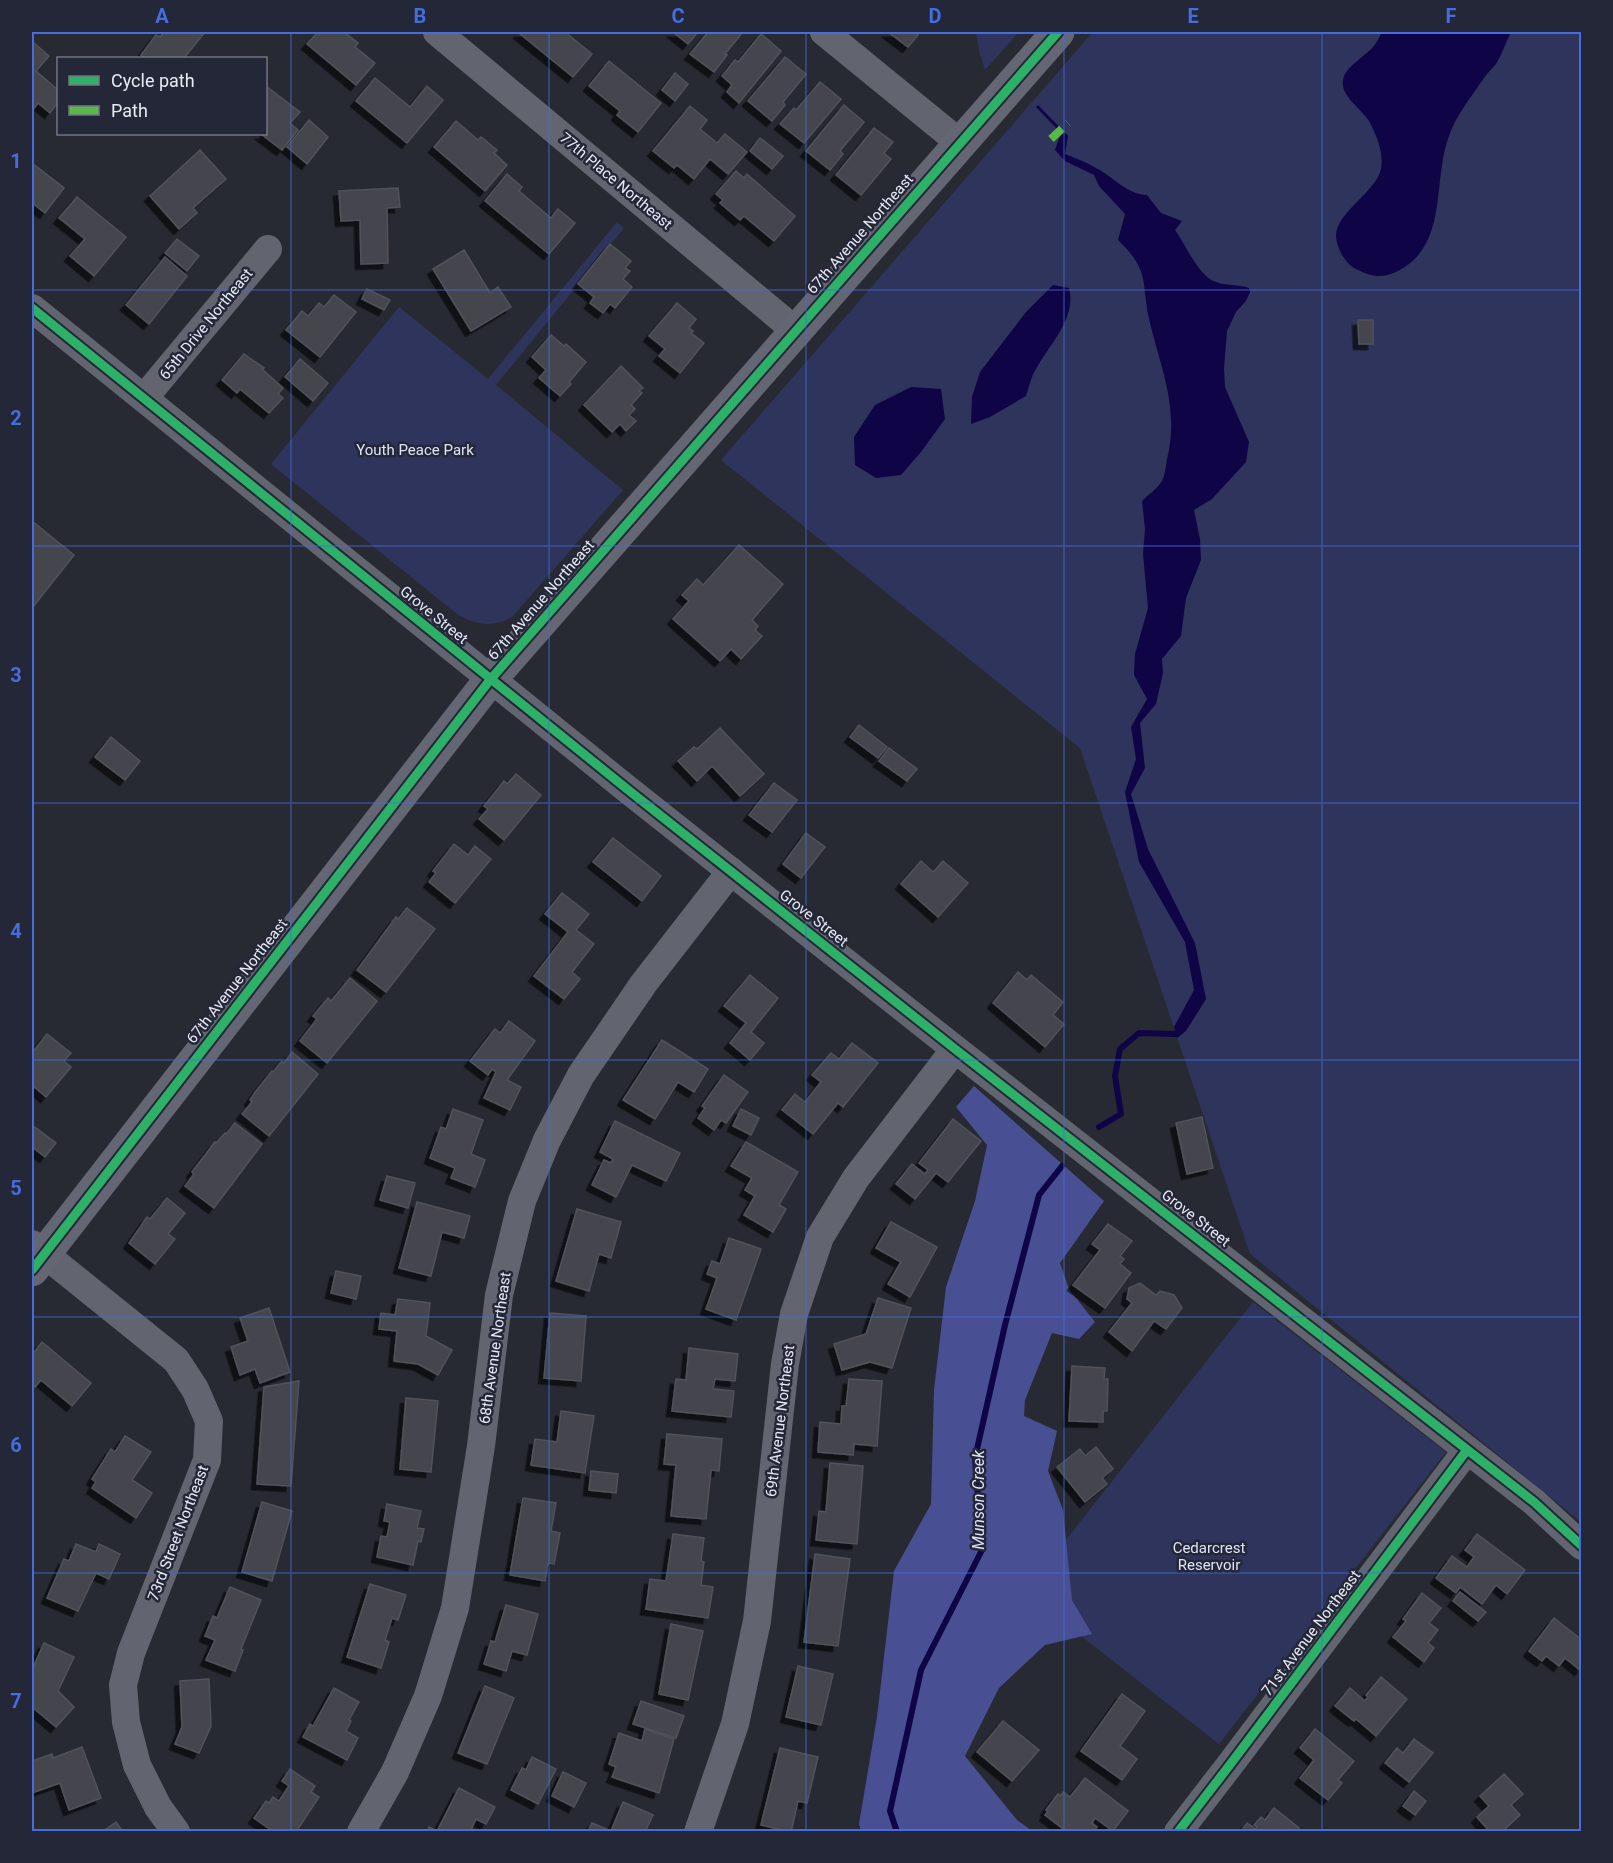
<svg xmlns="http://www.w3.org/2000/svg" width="1613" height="1863" font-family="Roboto,sans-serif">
<defs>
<filter id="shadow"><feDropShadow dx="-5.5" dy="5.5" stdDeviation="0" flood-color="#0009"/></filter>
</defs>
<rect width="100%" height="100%" fill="#282a33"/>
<!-- green -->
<g fill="#2f345c">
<polygon points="976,32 1019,32 985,70 979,51"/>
<polygon points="1093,32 1581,32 1581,1522 1250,1254 1080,748 721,460"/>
<path d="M 617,222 L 624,228 L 496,385 L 623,490 L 512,617 C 493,628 475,625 457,614 L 271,464 L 399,307 L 488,379 Z"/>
<polygon points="1253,1302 1446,1452 1219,1744 1025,1592"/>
</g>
<!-- forest -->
<polygon fill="#484f93" points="974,1086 1104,1201 1060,1263 1069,1289 1095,1322 1079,1339 1052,1333 1025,1400 1024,1416 1057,1431 1048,1471 1063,1510 1072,1600 1092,1634 1045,1645 999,1688 965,1756 1017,1820 1032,1831 861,1831 859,1824 877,1717 894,1571 931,1504 934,1390 946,1287 975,1201 987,1145 956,1107"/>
<!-- water -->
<g fill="#0f0445">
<path d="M 1382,32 L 1511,32 C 1506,42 1502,54 1496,64 C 1492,69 1487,73 1484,78 C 1472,96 1456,115 1449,136 C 1432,181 1449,245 1398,271 C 1382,279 1372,277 1356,269 C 1345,264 1336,247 1336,235 C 1337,212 1376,192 1381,169 C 1384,153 1377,136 1369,121 C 1362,109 1340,96 1343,80 C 1345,67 1364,57 1373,47 C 1377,43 1379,37 1382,32 Z"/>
<path d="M 1038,105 L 1068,136 L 1065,154 C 1075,158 1086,162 1096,168 C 1114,177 1126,194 1147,195 L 1161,213 L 1182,221 L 1175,230 C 1186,245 1199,277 1216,282 C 1226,286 1238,284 1249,288 L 1250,292 L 1246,301 L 1236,312 L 1227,331 L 1224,368 L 1225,387 L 1249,442 L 1246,462 L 1212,499 L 1194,510 L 1200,539 L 1201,560 L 1186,598 L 1181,636 L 1162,659 L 1163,673 L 1156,704 L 1140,723 L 1145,768 L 1131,794 L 1148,849 L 1195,943 L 1206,999 L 1186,1031 L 1177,1038 L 1174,1027 L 1194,990 L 1185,942 L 1139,862 L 1125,792 L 1136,759 L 1131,727 L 1147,699 L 1134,675 L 1135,654 L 1148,608 L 1143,554 L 1145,529 L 1142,501 C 1148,495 1158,488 1162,481 C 1165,475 1166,465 1167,459 C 1180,409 1160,366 1149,319 C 1141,280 1150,271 1118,240 L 1125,214 L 1099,186 L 1094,175 L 1065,161 L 1055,150 L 1061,133 L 1036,107 Z"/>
<path d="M 1053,285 L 1069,288 C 1077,318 1049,345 1036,369 C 1031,377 1029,387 1026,396 L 990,417 L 971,424 L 972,397 L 980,372 L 1026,312 Z"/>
<polygon points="911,387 941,389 945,419 921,452 901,475 876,478 855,465 854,437 875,405"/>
</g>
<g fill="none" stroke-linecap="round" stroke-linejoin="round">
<!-- stream -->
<g stroke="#0f0445" stroke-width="6">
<polyline points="1099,1127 1121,1114 1115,1076 1120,1049 1139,1033 1176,1034 1182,1029"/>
<polyline points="897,1832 890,1811 921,1670 982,1550 975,1458 1005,1325 1039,1195 1062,1166"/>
</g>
</g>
<!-- building -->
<g fill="#44454d" stroke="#50525a" stroke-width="1.5" filter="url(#shadow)">
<polygon points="164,32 205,32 184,58 145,58 141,55 156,35 160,37"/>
<polygon points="318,32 344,32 358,43 355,47 375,63 356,85 307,44"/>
<polygon points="520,32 565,32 592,54 573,77 519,33"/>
<polygon points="673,32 698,32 688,44"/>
<polygon points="708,32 743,32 725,54 727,55 714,72 690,54"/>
<polygon points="888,32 914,32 918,35 908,47"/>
<polygon points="761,34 781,51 739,103 727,92 732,85 722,76 735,60 738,62"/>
<polygon points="34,43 49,56 36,71 58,90 58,102 50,113 38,103 32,111 32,46"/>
<polygon points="785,57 806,74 783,102 785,105 772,121 748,101"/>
<polygon points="609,61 661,103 638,132 617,115 620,111 589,86"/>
<polygon points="675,73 688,84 675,101 662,90"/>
<polygon points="375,78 410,107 427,86 443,100 407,143 356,101"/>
<polygon points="820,82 841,99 804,143 780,124 794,108 796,110"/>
<polygon points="266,86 300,112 290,123 298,130 282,150 261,134 266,134"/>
<polygon points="844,105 864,122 840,151 843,154 830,170 806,151"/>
<polygon points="690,106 707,120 700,129 717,143 725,134 747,152 728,174 710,159 694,179 677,165 674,168 653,151"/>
<polygon points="309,120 328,137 307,164 287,147"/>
<polygon points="456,121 478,140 481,137 497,150 494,153 507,165 485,191 434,147"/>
<polygon points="874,128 893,142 884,153 891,159 861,195 836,175"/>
<polygon points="760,138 783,156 772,169 750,151"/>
<polygon points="200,150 226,179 193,208 197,213 179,229 150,196"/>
<polygon points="32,163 64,188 45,213 32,203"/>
<polygon points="736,171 744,178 747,174 795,216 774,241 744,216 740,220 720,203 723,200 716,194"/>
<polygon points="507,174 522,187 519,191 551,218 558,209 575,223 549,254 485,201"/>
<polygon points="398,188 400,207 387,208 388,263 361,264 360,220 341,221 339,191"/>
<polygon points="77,197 126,237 94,276 70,256 85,239 59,218"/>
<polygon points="177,239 199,256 187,271 165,253"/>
<polygon points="610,244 631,261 625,268 630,271 623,279 632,287 615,308 610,304 603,313 590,303 594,297 578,284"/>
<polygon points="464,250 490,293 498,287 511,307 471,331 433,269"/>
<polygon points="165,257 187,276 149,324 126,305"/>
<polygon points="367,289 390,300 384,310 362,299"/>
<polygon points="334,295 356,312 320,357 286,330 302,311 308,316 319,303 324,307"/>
<polygon points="677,303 696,319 689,328 693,331 691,333 704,343 680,373 659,356 665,349 649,336"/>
<polygon points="1358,320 1373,320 1373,344 1359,344"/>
<polygon points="551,335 564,346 566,344 586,362 569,382 571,384 560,396 539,378 546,370 532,357"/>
<polygon points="244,354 264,368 262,369 283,388 278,394 283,398 269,413 240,389 237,393 222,380"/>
<polygon points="300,359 328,383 313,401 285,377"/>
<polygon points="621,366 643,388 639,391 642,393 631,405 635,409 629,415 636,421 626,431 620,424 612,432 584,405"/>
<polygon points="32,521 74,555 32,608"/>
<polygon points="739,545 783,584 752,620 758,626 755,630 762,636 741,659 731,649 720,661 673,619 689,601 682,595 697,579 703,585"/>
<polygon points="859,725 887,747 878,758 850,737"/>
<polygon points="720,728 764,774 740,796 712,766 697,781 678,761 694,747 697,749"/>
<polygon points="111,737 140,761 125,780 95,757"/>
<polygon points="889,748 917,769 907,781 879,761"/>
<polygon points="516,774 541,795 504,840 479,819 488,809 484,806 504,781 507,784"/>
<polygon points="774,783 797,800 772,832 749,815"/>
<polygon points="806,833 825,847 801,878 783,864"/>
<polygon points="613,838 661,876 642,901 593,862"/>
<polygon points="454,844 468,855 475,846 491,859 455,903 429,882 436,873 433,871"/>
<polygon points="921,861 933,872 943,861 968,883 938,917 901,884"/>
<polygon points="562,893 589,914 576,930 594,944 572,972 580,979 564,999 534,976 568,932 545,914"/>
<polygon points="407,908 435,929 386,992 357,970 396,917 398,919"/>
<polygon points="1018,972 1027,980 1031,975 1063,1002 1053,1015 1064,1024 1045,1047 993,1003"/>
<polygon points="750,975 778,998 751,1032 764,1043 750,1060 730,1043 746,1023 724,1006"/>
<polygon points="350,978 377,1001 327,1063 300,1041 317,1019 313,1016 328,998 331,1001"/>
<polygon points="509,1021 535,1041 507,1080 521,1087 510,1110 484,1098 496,1072 492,1069 488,1075 470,1061 495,1029 500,1033"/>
<polygon points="47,1034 71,1053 64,1061 71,1067 46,1097 32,1085 32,1053"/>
<polygon points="662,1040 708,1069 694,1092 678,1082 655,1119 623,1100"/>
<polygon points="852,1043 878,1063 843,1107 838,1103 813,1134 782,1110 795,1094 805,1102 821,1082 812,1075 831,1053 839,1059"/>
<polygon points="292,1052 318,1074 269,1136 242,1114 252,1102 250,1100 256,1091 272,1071 273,1072 282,1061 284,1063"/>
<polygon points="724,1075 748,1092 726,1123 721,1120 714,1130 698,1118 705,1108 702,1106"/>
<polygon points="453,1109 483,1120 471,1154 485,1160 475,1187 451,1178 455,1168 430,1158 441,1127 446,1129"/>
<polygon points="741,1109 759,1118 751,1135 733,1126"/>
<polygon points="1202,1117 1213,1168 1187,1174 1176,1123"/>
<polygon points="953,1119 981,1141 948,1182 936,1173 915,1199 896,1184 912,1164 925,1174 928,1170 919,1163"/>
<polygon points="615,1121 680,1153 666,1181 632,1165 616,1197 592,1185 604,1160 611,1163 613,1159 600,1152"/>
<polygon points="235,1123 262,1144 214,1208 185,1186 194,1174 192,1172 215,1142 216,1143 225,1133 226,1134"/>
<polygon points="32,1125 56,1143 45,1157 32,1147"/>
<polygon points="746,1142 798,1172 779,1205 786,1209 773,1232 744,1215 755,1196 745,1190 752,1178 731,1166"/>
<polygon points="387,1176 415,1183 408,1208 380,1200"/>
<polygon points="167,1198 185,1213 168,1234 175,1239 155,1264 129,1243 147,1217 150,1219"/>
<polygon points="417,1202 470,1216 464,1238 442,1232 431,1276 399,1268"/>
<polygon points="577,1209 621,1222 611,1258 599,1254 589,1291 556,1281"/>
<polygon points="891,1222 937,1247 910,1297 888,1284 901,1262 876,1248"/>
<polygon points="1108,1224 1132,1241 1120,1256 1124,1259 1120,1264 1131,1273 1105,1308 1073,1285 1100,1250 1092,1244"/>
<polygon points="729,1238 761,1249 736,1320 706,1309 717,1278 707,1274 712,1261 720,1264"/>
<polygon points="336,1271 361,1276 356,1299 331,1293"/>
<polygon points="1140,1283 1156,1295 1160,1291 1174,1295 1182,1308 1166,1329 1154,1321 1132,1351 1109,1332 1132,1303 1127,1299 1129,1288"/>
<polygon points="878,1298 911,1308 892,1368 870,1362 842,1370 834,1344 866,1334"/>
<polygon points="398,1299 430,1303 426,1336 452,1350 438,1375 418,1364 394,1361 397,1331 379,1329 381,1313 395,1315"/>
<polygon points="269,1308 290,1372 260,1383 255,1369 240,1375 231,1347 248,1341 240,1318"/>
<polygon points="550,1313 586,1316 581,1381 544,1378"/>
<polygon points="42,1342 91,1383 72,1406 41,1380 35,1387 32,1383 32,1355"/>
<polygon points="689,1348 738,1354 735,1381 715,1379 713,1389 734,1391 731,1417 672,1411 676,1379 686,1380"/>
<polygon points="1072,1366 1105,1368 1104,1379 1108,1379 1107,1411 1103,1411 1103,1422 1069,1421"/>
<polygon points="849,1379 882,1381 877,1446 854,1444 853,1455 818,1452 820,1422 841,1424 842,1406 846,1406"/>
<polygon points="299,1381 291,1486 257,1484 264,1387"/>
<polygon points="406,1398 438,1401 431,1472 400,1469"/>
<polygon points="561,1411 594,1416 585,1473 531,1465 535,1439 557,1442"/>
<polygon points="667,1434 722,1439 719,1471 711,1470 706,1519 671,1516 676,1465 664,1464"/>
<polygon points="125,1436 151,1452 132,1480 152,1493 136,1518 92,1488 96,1482 92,1479 111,1449 115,1452"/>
<polygon points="1096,1447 1113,1469 1102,1478 1107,1484 1085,1502 1057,1467 1080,1449 1085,1456"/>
<polygon points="830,1463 863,1466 857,1544 816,1540 819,1511 826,1512"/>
<polygon points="591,1471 618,1474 616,1493 589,1490"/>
<polygon points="523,1498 556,1503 551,1531 560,1533 554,1564 548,1563 545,1581 510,1575"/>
<polygon points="262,1502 292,1511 272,1581 242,1572"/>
<polygon points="387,1504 421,1511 417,1528 424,1529 421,1542 418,1541 413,1565 377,1557 381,1536 387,1537 390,1522 384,1521"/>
<polygon points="673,1534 704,1538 701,1561 704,1562 701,1585 713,1587 708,1618 646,1609 650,1579 666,1581"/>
<polygon points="1477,1534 1525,1570 1507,1594 1496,1585 1482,1604 1460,1587 1456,1593 1436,1578 1452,1556 1467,1567 1474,1557 1465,1550"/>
<polygon points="76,1544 96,1552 99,1544 120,1554 109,1579 96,1573 78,1611 47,1598 64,1559 69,1561"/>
<polygon points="815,1554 850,1559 838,1646 804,1642"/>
<polygon points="370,1584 406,1595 398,1620 392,1618 385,1640 389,1642 381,1668 347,1657"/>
<polygon points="230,1587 261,1600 241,1649 243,1650 235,1671 206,1660 215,1640 205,1636 213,1616 217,1618"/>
<polygon points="1460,1592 1486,1612 1478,1621 1453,1601"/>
<polygon points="1422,1593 1441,1608 1429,1623 1438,1630 1428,1643 1434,1648 1424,1662 1393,1637 1406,1621 1403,1619"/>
<polygon points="506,1605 538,1614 527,1655 512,1651 506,1671 484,1664 491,1641 495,1642"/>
<polygon points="1554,1618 1582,1640 1582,1668 1580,1670 1565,1658 1559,1666 1546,1656 1542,1661 1529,1651"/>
<polygon points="671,1624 703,1631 688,1700 659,1694"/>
<polygon points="44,1643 74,1657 58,1691 74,1707 56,1727 32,1707 32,1670"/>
<polygon points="798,1666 833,1674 821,1725 786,1717"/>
<polygon points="1381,1677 1407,1699 1376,1736 1356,1719 1354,1721 1335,1706 1350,1688 1365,1701 1368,1697 1366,1695"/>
<polygon points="209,1679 211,1726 199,1753 175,1744 182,1727 180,1681"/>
<polygon points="485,1686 514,1698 487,1764 458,1753"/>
<polygon points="334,1688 359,1702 349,1720 351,1721 346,1731 358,1738 347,1760 303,1737 310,1724 313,1726"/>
<polygon points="1122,1694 1145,1711 1120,1746 1137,1759 1122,1780 1081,1751"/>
<polygon points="641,1701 684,1716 676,1738 633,1724"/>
<polygon points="1003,1721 1039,1750 1012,1781 977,1752"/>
<polygon points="645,1729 674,1739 659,1793 612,1777 616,1767 609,1764 619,1733 642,1741"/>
<polygon points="1315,1729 1354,1761 1338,1780 1342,1783 1328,1800 1300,1778 1314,1760 1300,1748"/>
<polygon points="1414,1739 1433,1753 1409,1782 1385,1763 1397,1748 1403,1753"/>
<polygon points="82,1747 101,1798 69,1810 60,1783 32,1793 32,1761 52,1754 53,1758"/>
<polygon points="780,1748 818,1757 807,1803 798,1801 791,1832 761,1825"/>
<polygon points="532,1757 556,1769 538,1804 511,1790 522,1768 526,1770"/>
<polygon points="290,1769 315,1786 311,1792 319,1797 296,1832 274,1832 254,1818 266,1801 269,1803 273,1797 279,1801 289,1786 282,1781"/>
<polygon points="563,1772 586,1783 574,1807 552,1796"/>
<polygon points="1504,1774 1523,1794 1511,1805 1520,1815 1502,1832 1490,1832 1477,1817 1489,1806 1480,1796"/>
<polygon points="1085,1778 1128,1811 1113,1831 1095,1818 1092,1823 1097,1827 1094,1832 1066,1831 1045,1815 1048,1811 1046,1810 1058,1794 1060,1796 1063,1792 1070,1797"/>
<polygon points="459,1788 495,1807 486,1824 476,1819 470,1832 427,1832 429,1827 437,1831"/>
<polygon points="1414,1791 1426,1801 1415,1815 1403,1806"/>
<polygon points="623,1802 653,1815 645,1832 588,1832 592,1823 611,1831"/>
<polygon points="1274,1808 1299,1828 1296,1832 1241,1832 1247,1823 1256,1829 1257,1827 1254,1825 1261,1817 1265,1820"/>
<polygon points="116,1822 123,1832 102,1832"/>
</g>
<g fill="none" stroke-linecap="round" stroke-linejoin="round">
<!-- minor -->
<g stroke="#62646f" stroke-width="28">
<polyline points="437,32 796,331"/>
<polyline points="824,32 960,143"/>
<polyline points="32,308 627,789 955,1049 1534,1502 1582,1546"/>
<polyline points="144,398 268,249"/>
<polyline points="32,1244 176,1360 195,1389 209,1421 207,1460 131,1653 123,1685 126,1722 137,1765 158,1807 176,1832"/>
<polyline points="361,1832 395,1772 428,1696 455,1608 481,1446 499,1295 522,1201 547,1140 581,1075 644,983 731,871"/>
<polyline points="698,1832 735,1724 757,1621 785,1364 794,1314 820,1237 856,1178 955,1049"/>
<polyline points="1178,1832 1229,1766 1467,1450"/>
</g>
<!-- major -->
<polyline stroke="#646673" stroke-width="33" points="32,1270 490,680 1058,32"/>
<!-- quiet -->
<polyline stroke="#58b947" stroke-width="8" stroke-dasharray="15 8" stroke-linecap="butt" points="1051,139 1068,123"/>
<!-- cycleway casing -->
<g stroke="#242737" stroke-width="13">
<g id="cycleway">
<polyline points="32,308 627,789 955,1049 1534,1502 1582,1546"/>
<polyline points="32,1270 490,680 1058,32"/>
<polyline points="1178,1832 1229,1766 1467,1450"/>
</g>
</g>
<!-- cycleway -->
<use href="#cycleway" stroke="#2db169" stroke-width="9"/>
</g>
<!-- grid -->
<path fill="none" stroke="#466dde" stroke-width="1.5" stroke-opacity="0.55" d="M 291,32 L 291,1832M 549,32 L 549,1832M 806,32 L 806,1832M 1064,32 L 1064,1832M 1322,32 L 1322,1832M 32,290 L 1582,290M 32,546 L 1582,546M 32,803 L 1582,803M 32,1060 L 1582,1060M 32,1317 L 1582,1317M 32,1573 L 1582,1573"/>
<g text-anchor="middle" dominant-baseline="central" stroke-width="5" stroke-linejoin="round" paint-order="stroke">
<!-- street labels -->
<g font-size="15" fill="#e8eaf5" stroke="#242737">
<text transform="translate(616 181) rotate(40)">77th Place Northeast</text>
<text transform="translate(860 234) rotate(-49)">67th Avenue Northeast</text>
<text transform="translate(206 324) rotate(-51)">65th Drive Northeast</text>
<text transform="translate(541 600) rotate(-49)">67th Avenue Northeast</text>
<text transform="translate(434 615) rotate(39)">Grove Street</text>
<text transform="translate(814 918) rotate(38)">Grove Street</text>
<text transform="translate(237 981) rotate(-52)">67th Avenue Northeast</text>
<text transform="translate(1196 1218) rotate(38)">Grove Street</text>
<text transform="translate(495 1348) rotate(-82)">68th Avenue Northeast</text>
<text transform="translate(780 1421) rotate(-83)">69th Avenue Northeast</text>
<text transform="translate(178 1533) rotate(-69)">73rd Street Northeast</text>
<text transform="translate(1311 1633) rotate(-53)">71st Avenue Northeast</text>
</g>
<!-- park labels -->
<g font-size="15" fill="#dee3f9" stroke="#242737">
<text x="415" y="450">Youth Peace Park</text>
<text x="1209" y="1548">Cedarcrest<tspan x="1209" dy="17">Reservoir</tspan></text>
</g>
<!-- water labels -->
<g font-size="16" font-style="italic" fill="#dfe3f9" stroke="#242737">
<text transform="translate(978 1500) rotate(-90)">Munson Creek</text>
</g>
</g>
<!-- border -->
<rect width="1613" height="1863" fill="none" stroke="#242737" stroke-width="66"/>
<!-- legend -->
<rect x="57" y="57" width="210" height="78" fill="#242737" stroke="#727583" stroke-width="1.5"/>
<rect x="69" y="76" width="30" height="9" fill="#2db169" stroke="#727583" stroke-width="1.5"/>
<text x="111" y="87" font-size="18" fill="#e8eaf5">Cycle path</text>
<rect x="69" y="106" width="30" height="9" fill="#58b947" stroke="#727583" stroke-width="1.5"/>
<text x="111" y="117" font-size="18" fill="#e8eaf5">Path</text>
<rect x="33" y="33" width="1547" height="1797" fill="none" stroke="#466dde" stroke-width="2"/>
<g font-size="20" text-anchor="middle" font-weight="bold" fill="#466dde">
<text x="162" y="23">A</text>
<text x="420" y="23">B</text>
<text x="678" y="23">C</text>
<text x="935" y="23">D</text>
<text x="1193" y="23">E</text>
<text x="1451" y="23">F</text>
<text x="16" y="168">1</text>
<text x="16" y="425">2</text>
<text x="16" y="682">3</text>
<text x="16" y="938">4</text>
<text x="16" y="1195">5</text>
<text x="16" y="1452">6</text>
<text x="16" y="1708">7</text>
</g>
</svg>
